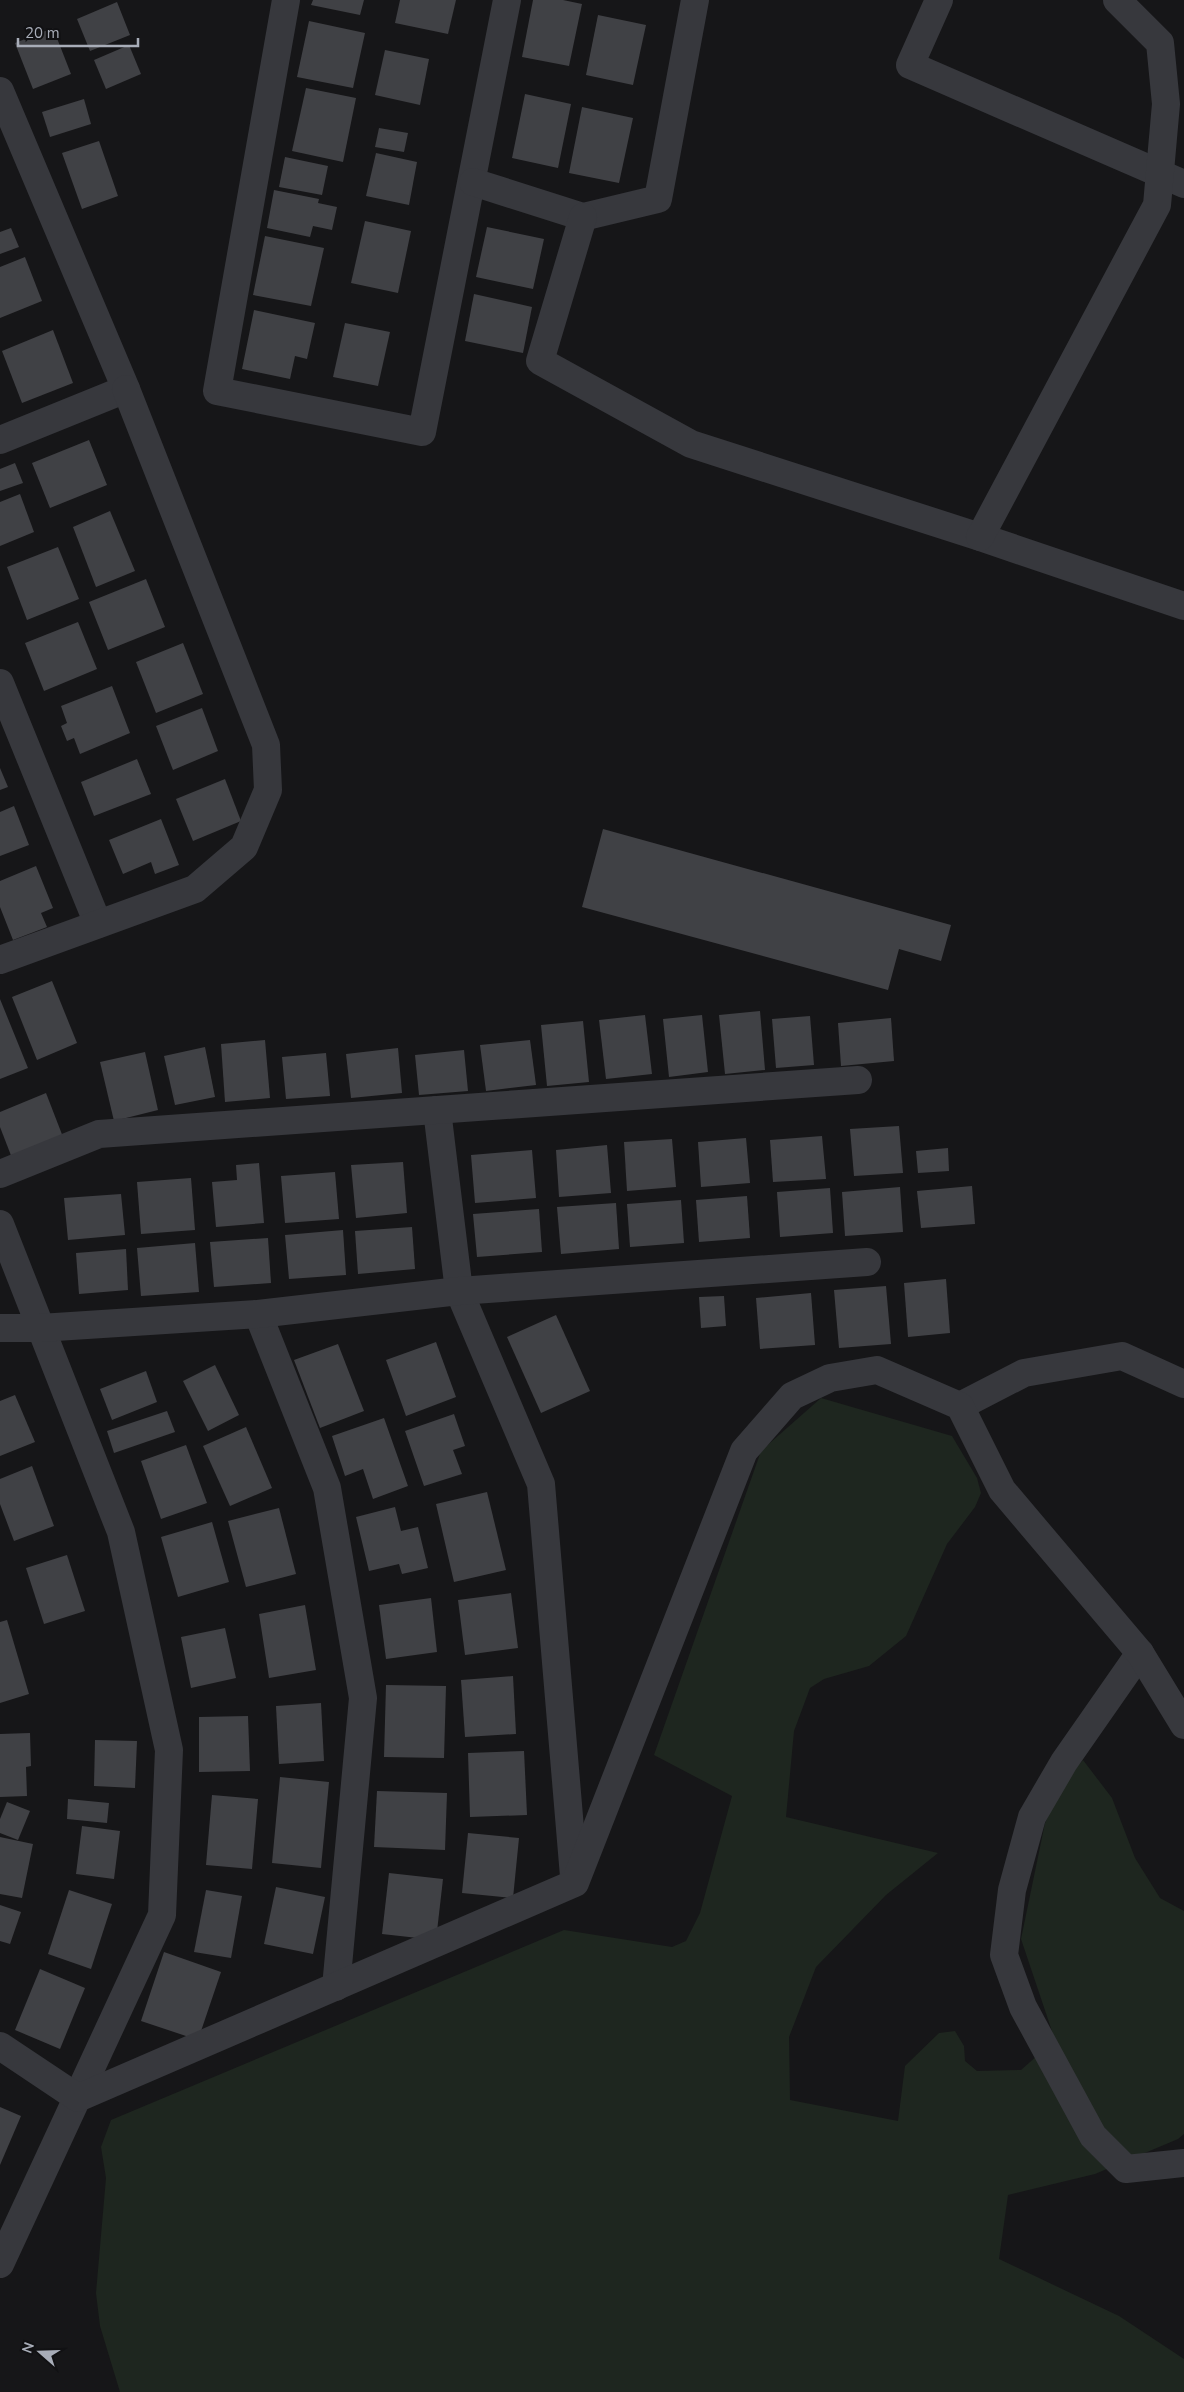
<svg xmlns="http://www.w3.org/2000/svg" width="1184" height="2392" font-family="'Nunito Sans',sans-serif">
<rect width="100%" height="100%" fill="#161618"/>
<!-- green -->
<polygon fill="#1e261f" points="821,1398 952,1436 977,1478 981,1493 975,1507 947,1544 906,1636 869,1666 824,1679 810,1688 794,1731 786,1817 938,1853 886,1895 816,1967 789,2037 790,2100 898,2121 905,2066 939,2033 955,2031 964,2046 965,2061 977,2071 1021,2070 1055,2040 1021,1939 1045,1823 1064,1781 1083,1760 1112,1798 1135,1858 1160,1898 1184,1911 1184,2134 1178,2139 1095,2174 1008,2195 999,2259 1119,2316 1184,2359 1184,2392 120,2392 100,2326 96,2293 106,2178 101,2147 111,2120 564,1930 672,1947 686,1941 700,1913 732,1796 654,1755 761,1451"/>
<!-- building -->
<g fill="#404145">
<polygon points="313,0 364,0 360,15 311,5"/>
<polygon points="400,0 456,0 448,34 395,23"/>
<polygon points="533,0 563,0 582,4 569,66 522,57"/>
<polygon points="117,2 130,35 90,51 77,19"/>
<polygon points="598,15 646,25 633,85 586,75"/>
<polygon points="309,21 365,33 353,88 297,77"/>
<polygon points="53,28 71,74 33,89 15,43"/>
<polygon points="129,45 141,74 106,89 94,60"/>
<polygon points="385,50 429,59 420,105 375,95"/>
<polygon points="306,88 356,98 343,162 292,151"/>
<polygon points="525,94 571,104 558,168 512,158"/>
<polygon points="84,99 91,124 50,137 42,112"/>
<polygon points="582,107 633,118 619,183 569,173"/>
<polygon points="379,128 408,133 404,152 375,147"/>
<polygon points="99,141 118,196 82,209 62,153"/>
<polygon points="376,153 417,162 409,205 366,196"/>
<polygon points="285,157 328,166 322,195 279,187"/>
<polygon points="274,190 319,199 318,203 337,207 332,230 313,226 310,237 267,228"/>
<polygon points="365,221 411,231 398,293 351,283"/>
<polygon points="487,227 544,239 533,289 476,277"/>
<polygon points="11,228 19,247 0,254 0,232"/>
<polygon points="265,236 324,248 311,306 253,295"/>
<polygon points="25,257 42,301 0,318 0,267"/>
<polygon points="474,294 532,307 523,353 465,341"/>
<polygon points="254,310 315,323 307,359 295,356 290,379 242,369"/>
<polygon points="345,323 390,332 378,386 333,377"/>
<polygon points="53,330 73,383 22,403 2,351"/>
<polygon points="89,440 107,485 50,508 32,463"/>
<polygon points="15,463 23,483 0,491 0,469"/>
<polygon points="20,494 34,532 0,546 0,502"/>
<polygon points="110,511 135,571 96,587 73,527"/>
<polygon points="58,547 79,599 27,620 7,567"/>
<polygon points="146,579 165,627 108,650 89,602"/>
<polygon points="78,622 97,669 44,691 25,643"/>
<polygon points="183,643 203,694 156,713 136,662"/>
<polygon points="112,686 130,733 80,754 74,738 67,741 61,726 67,723 61,706"/>
<polygon points="202,708 218,751 173,770 156,726"/>
<polygon points="137,759 151,794 94,816 81,782"/>
<polygon points="0,768 8,787 0,790"/>
<polygon points="225,779 241,821 193,841 176,799"/>
<polygon points="14,806 29,845 0,856 0,812"/>
<polygon points="161,819 179,865 155,874 151,862 123,874 109,840"/>
<polygon points="603,829 951,925 941,961 899,949 888,990 582,907"/>
<polygon points="36,866 53,908 41,913 47,927 13,940 0,907 0,881"/>
<polygon points="52,981 77,1043 37,1060 12,997"/>
<polygon points="0,999 28,1068 0,1079"/>
<polygon points="760,1011 765,1070 725,1074 719,1015"/>
<polygon points="645,1015 652,1074 606,1079 599,1020"/>
<polygon points="702,1015 708,1072 669,1077 663,1019"/>
<polygon points="810,1016 814,1065 776,1068 772,1019"/>
<polygon points="891,1018 894,1061 841,1066 838,1023"/>
<polygon points="583,1021 589,1082 547,1086 541,1025"/>
<polygon points="265,1040 270,1098 225,1102 221,1044"/>
<polygon points="530,1040 536,1085 486,1091 480,1045"/>
<polygon points="205,1047 215,1097 175,1105 164,1056"/>
<polygon points="398,1048 402,1093 351,1098 346,1054"/>
<polygon points="464,1050 468,1091 419,1095 415,1055"/>
<polygon points="145,1052 158,1110 114,1121 100,1062"/>
<polygon points="326,1053 330,1096 286,1099 282,1057"/>
<polygon points="46,1093 63,1137 12,1158 0,1127 0,1112"/>
<polygon points="899,1126 903,1173 854,1176 850,1129"/>
<polygon points="822,1136 826,1179 773,1182 770,1140"/>
<polygon points="746,1138 750,1183 701,1187 698,1142"/>
<polygon points="672,1139 676,1187 627,1191 624,1142"/>
<polygon points="607,1145 611,1193 559,1197 556,1150"/>
<polygon points="948,1148 949,1171 918,1173 916,1151"/>
<polygon points="532,1150 536,1198 475,1203 471,1155"/>
<polygon points="403,1162 407,1213 356,1218 351,1165"/>
<polygon points="259,1163 264,1223 216,1227 212,1182 237,1180 236,1165"/>
<polygon points="335,1172 339,1219 285,1223 281,1176"/>
<polygon points="191,1178 195,1230 141,1234 137,1182"/>
<polygon points="972,1186 975,1224 921,1228 917,1191"/>
<polygon points="900,1187 903,1232 845,1236 842,1192"/>
<polygon points="830,1188 833,1233 780,1237 777,1192"/>
<polygon points="121,1194 125,1235 68,1240 64,1198"/>
<polygon points="747,1196 750,1238 699,1242 696,1200"/>
<polygon points="681,1200 684,1243 630,1247 627,1204"/>
<polygon points="616,1203 619,1249 561,1254 557,1207"/>
<polygon points="539,1209 542,1252 477,1257 473,1214"/>
<polygon points="412,1227 415,1269 358,1274 355,1231"/>
<polygon points="343,1230 346,1275 289,1279 285,1235"/>
<polygon points="268,1238 271,1283 214,1287 210,1242"/>
<polygon points="195,1243 199,1292 141,1296 137,1248"/>
<polygon points="126,1249 128,1290 79,1294 76,1253"/>
<polygon points="946,1279 950,1333 908,1337 904,1283"/>
<polygon points="886,1286 891,1344 839,1348 834,1290"/>
<polygon points="811,1293 815,1345 760,1349 756,1298"/>
<polygon points="724,1296 726,1326 701,1328 699,1297"/>
<polygon points="556,1315 590,1391 541,1413 507,1337"/>
<polygon points="436,1342 456,1397 406,1416 386,1360"/>
<polygon points="338,1344 364,1411 320,1428 294,1360"/>
<polygon points="215,1365 239,1415 208,1431 183,1381"/>
<polygon points="146,1371 157,1402 112,1420 100,1389"/>
<polygon points="15,1395 35,1442 0,1456 0,1401"/>
<polygon points="167,1411 175,1432 114,1453 107,1431"/>
<polygon points="454,1414 465,1446 453,1450 462,1474 424,1486 405,1431"/>
<polygon points="384,1418 408,1486 373,1499 363,1469 345,1476 332,1436"/>
<polygon points="246,1427 272,1488 230,1506 203,1446"/>
<polygon points="186,1445 207,1503 161,1519 141,1461"/>
<polygon points="32,1466 54,1526 14,1541 0,1504 0,1479"/>
<polygon points="487,1492 506,1570 454,1582 436,1504"/>
<polygon points="395,1507 401,1531 418,1527 428,1568 402,1574 399,1564 369,1571 356,1517"/>
<polygon points="279,1508 296,1574 246,1587 228,1521"/>
<polygon points="212,1522 229,1582 178,1597 161,1537"/>
<polygon points="67,1555 85,1611 44,1624 26,1568"/>
<polygon points="511,1593 518,1648 465,1655 458,1600"/>
<polygon points="431,1598 437,1652 386,1659 379,1605"/>
<polygon points="305,1605 316,1670 269,1678 259,1614"/>
<polygon points="7,1620 29,1694 0,1703 0,1622"/>
<polygon points="225,1628 236,1678 191,1688 181,1637"/>
<polygon points="513,1676 516,1734 465,1737 461,1680"/>
<polygon points="386,1685 446,1686 444,1758 384,1757"/>
<polygon points="321,1703 324,1761 279,1764 276,1706"/>
<polygon points="248,1716 250,1771 199,1772 199,1717"/>
<polygon points="30,1733 31,1766 26,1767 27,1796 0,1797 0,1734"/>
<polygon points="95,1740 137,1741 135,1788 94,1786"/>
<polygon points="524,1751 527,1815 470,1817 468,1753"/>
<polygon points="280,1777 329,1782 321,1868 272,1863"/>
<polygon points="377,1791 447,1793 445,1850 374,1847"/>
<polygon points="212,1795 258,1799 252,1869 206,1865"/>
<polygon points="68,1799 109,1803 107,1823 67,1819"/>
<polygon points="7,1802 30,1811 18,1840 0,1833 0,1819"/>
<polygon points="82,1826 120,1831 114,1879 76,1874"/>
<polygon points="468,1833 519,1838 513,1898 462,1893"/>
<polygon points="0,1837 33,1844 22,1898 0,1894"/>
<polygon points="389,1873 443,1879 436,1940 382,1934"/>
<polygon points="276,1887 325,1897 313,1954 264,1944"/>
<polygon points="69,1890 112,1904 91,1969 48,1954"/>
<polygon points="206,1890 242,1896 231,1958 194,1952"/>
<polygon points="0,1905 21,1912 10,1944 0,1941"/>
<polygon points="164,1952 221,1972 198,2040 141,2021"/>
<polygon points="40,1969 85,1988 60,2049 15,2030"/>
<polygon points="0,2107 21,2116 0,2165"/>
</g>
<g fill="none" stroke-linecap="round" stroke-linejoin="round">
<!-- street -->
<g stroke="#37383d" stroke-width="28">
<polyline points="286,0 217,391 422,432 507,0"/>
<polyline points="939,0 910,65 1184,184"/>
<polyline points="0,91 126,389 0,440"/>
<polyline points="473,182 583,217 658,199 695,0"/>
<polyline points="583,217 540,361 691,444 980,537 1184,606"/>
<polyline points="980,537 1157,205 1166,104 1160,43 1117,0"/>
<polyline points="0,683 98,924"/>
<polyline points="0,960 195,889 244,847 268,790 266,745 126,389"/>
<polyline points="437,1110 459,1291 541,1484 574,1876"/>
<polyline points="0,1174 99,1134 858,1080"/>
<polyline points="0,1224 121,1532 169,1750 162,1915 0,2264"/>
<polyline points="258,1314 327,1488 363,1698 336,1987"/>
<polyline points="0,1328 40,1328 258,1314 459,1291 867,1262"/>
<polyline points="960,1406 1024,1373 1122,1356 1184,1384"/>
<polyline points="1140,1653 1064,1762 1032,1817 1012,1890 1004,1955 1023,2007 1093,2136 1126,2169 1184,2163"/>
<polyline points="0,2046 78,2098 575,1883 744,1451 792,1396 830,1378 877,1370 960,1406 1002,1490 1140,1653 1184,1725"/>
</g>
</g>
<!-- north arrow -->
<g transform="translate(40 2352) rotate(290)" stroke="#111113" stroke-width="4" paint-order="stroke">
<path d="M0-4L9 19L0 12L-9 19Z" fill="#a8adb8"/>
<text y="-8" font-size="14" font-weight="bold" text-anchor="middle" fill="#a8adb8">N</text>
</g>
<!-- scale -->
<path d="M18 38v8h120v-8" fill="none" stroke="#a8adb8" stroke-width="2.5"/>
<text x="25" y="38" font-size="15" fill="#a8adb8" stroke="#111113" stroke-width="4" paint-order="stroke">20 m</text>
</svg>
